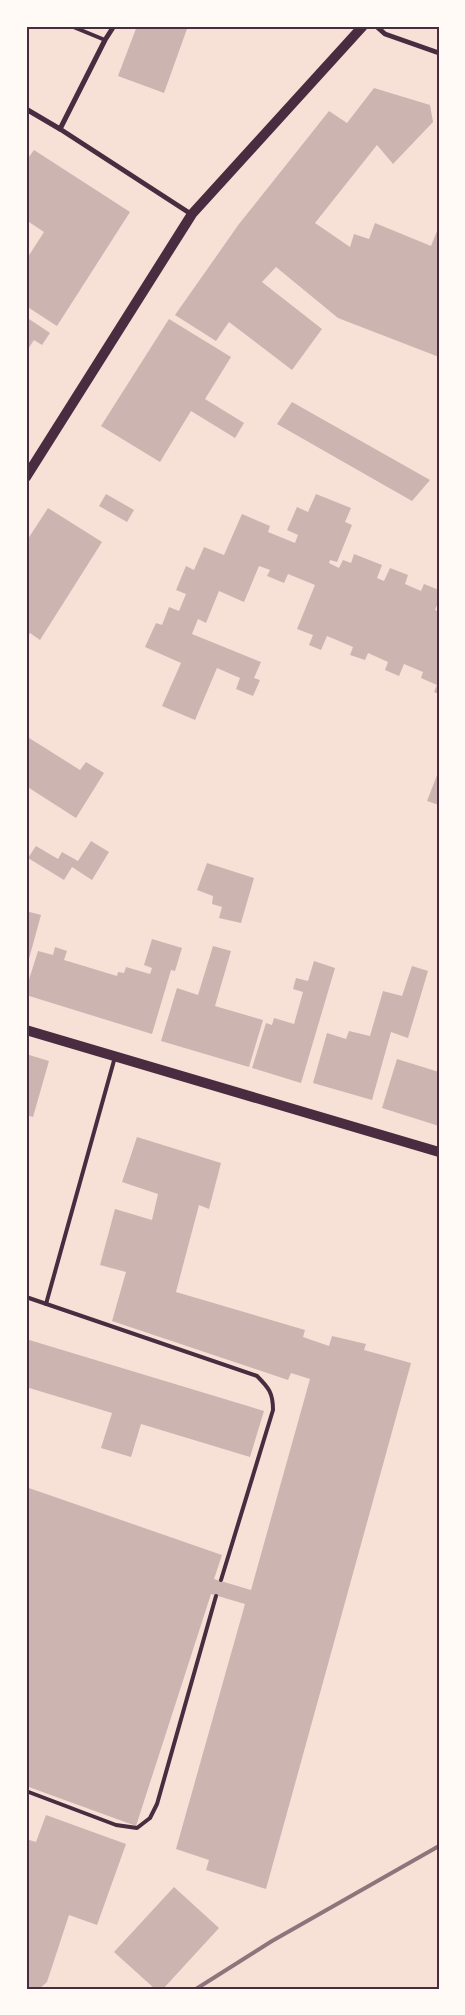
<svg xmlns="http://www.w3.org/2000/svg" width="465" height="2015" font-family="Karla,sans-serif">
<rect width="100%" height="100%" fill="#f7e1d7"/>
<!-- building -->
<g fill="#ccb4b1">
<polygon points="137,26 188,26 164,93 118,76"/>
<polygon points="374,88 430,105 433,122 393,164 377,145 315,223 350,247 354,234 369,239 375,223 431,246 439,226 439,357 338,318 276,267 262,282 322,329 292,370 229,322 216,341 175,315 239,224 329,111 347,123"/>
<polygon points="34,150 130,212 57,326 26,306 26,260 44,232 26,220 26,161"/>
<polygon points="26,317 50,333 42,345 34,340 26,352"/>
<polygon points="169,319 231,357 205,399 244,423 235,438 191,411 160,462 101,426"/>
<polygon points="292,402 430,480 412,501 277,424"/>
<polygon points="106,494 134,510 127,522 99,506"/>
<polygon points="316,494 351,508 345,522 352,525 337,562 330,560 329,563 339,568 343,560 351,563 354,554 382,565 377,578 384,581 390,568 408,575 405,584 421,591 424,584 439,590 439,601 435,610 439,611 439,694 434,692 437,685 421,678 423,672 404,664 399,676 385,670 388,662 368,653 365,660 350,655 353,647 327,636 321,650 309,645 313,635 297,629 315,585 288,574 284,583 267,576 270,570 259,566 244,602 219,591 206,623 198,619 192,634 261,662 254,678 260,680 253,696 236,689 240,678 217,668 195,720 162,706 181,663 145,647 156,623 162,625 169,607 179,611 186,594 176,590 186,566 194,570 204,547 224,555 242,514 270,526 268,532 295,543 298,535 287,530 297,507 308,512"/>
<polygon points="48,508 102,542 40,640 30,633 26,639 26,542"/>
<polygon points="26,736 80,770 86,762 104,773 76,818 26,786"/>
<polygon points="439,770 439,805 427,801"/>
<polygon points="91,841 109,852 92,880 72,867 64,880 28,858 36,846 58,859 62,852 78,861"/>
<polygon points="207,863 254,878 241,923 219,918 222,907 212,904 213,896 197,890"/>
<polygon points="26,911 41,915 27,966 26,965"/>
<polygon points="152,939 182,948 175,971 171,970 152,1034 26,995 26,989 38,951 53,955 55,947 67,951 64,960 117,976 118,972 124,973 126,967 150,974 152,968 144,965"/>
<polygon points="213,946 231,951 215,1006 263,1020 249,1067 161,1041 177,988 198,995"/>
<polygon points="314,961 335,968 301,1083 252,1068 266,1023 272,1025 274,1018 294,1024 303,992 293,989 296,978 308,981"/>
<polygon points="412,966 428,971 408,1038 391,1032 372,1100 313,1083 327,1033 346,1039 349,1031 370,1036 383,991 402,996"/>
<polygon points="26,1054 49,1061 33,1117 26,1115"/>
<polygon points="397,1059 439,1072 439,1126 382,1108"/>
<polygon points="137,1137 221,1163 209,1209 199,1205 176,1292 305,1330 303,1337 329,1346 332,1336 366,1344 364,1350 411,1363 266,1889 206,1870 209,1860 176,1849 245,1604 211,1594 136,1826 26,1786 26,1487 222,1555 214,1579 251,1590 310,1379 291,1373 288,1380 112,1321 126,1272 100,1265 115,1209 152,1220 158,1194 122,1182"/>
<polygon points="26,1339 264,1411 250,1457 141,1424 131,1457 101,1448 112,1413 26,1387"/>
<polygon points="46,1815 126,1844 97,1925 69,1915 47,1982 39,1989 26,1989 26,1839 36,1842"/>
<polygon points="174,1887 219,1928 163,1989 155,1989 114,1952"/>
</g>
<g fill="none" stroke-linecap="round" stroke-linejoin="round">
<!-- service -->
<g stroke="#4a2c40" stroke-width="4">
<polyline points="71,26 105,40"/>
<path d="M 26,1297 L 257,1376 C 269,1388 273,1393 273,1410 L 221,1580"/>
<polyline points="46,1304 115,1057"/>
<polyline points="26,1791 116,1825 137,1828 150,1818 157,1804 216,1596"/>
</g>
<!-- minor -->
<g stroke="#4a2c40" stroke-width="5">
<polyline points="376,26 385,34 439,53"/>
<polyline points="26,109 60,129 191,214"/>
<polyline points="60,129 105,40 114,26"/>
</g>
<!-- secondary -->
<g stroke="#4a2c40" stroke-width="10">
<polyline points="26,477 192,214 363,26"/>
<polyline points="26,1030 439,1152"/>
</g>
<!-- rail -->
<polyline stroke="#8f747c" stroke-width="4" points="196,1989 272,1941 439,1846"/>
</g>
<!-- border -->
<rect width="465" height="2015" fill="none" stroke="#fffaf5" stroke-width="55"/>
<rect x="28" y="28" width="410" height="1960" fill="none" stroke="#4a2c40" stroke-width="2"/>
</svg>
